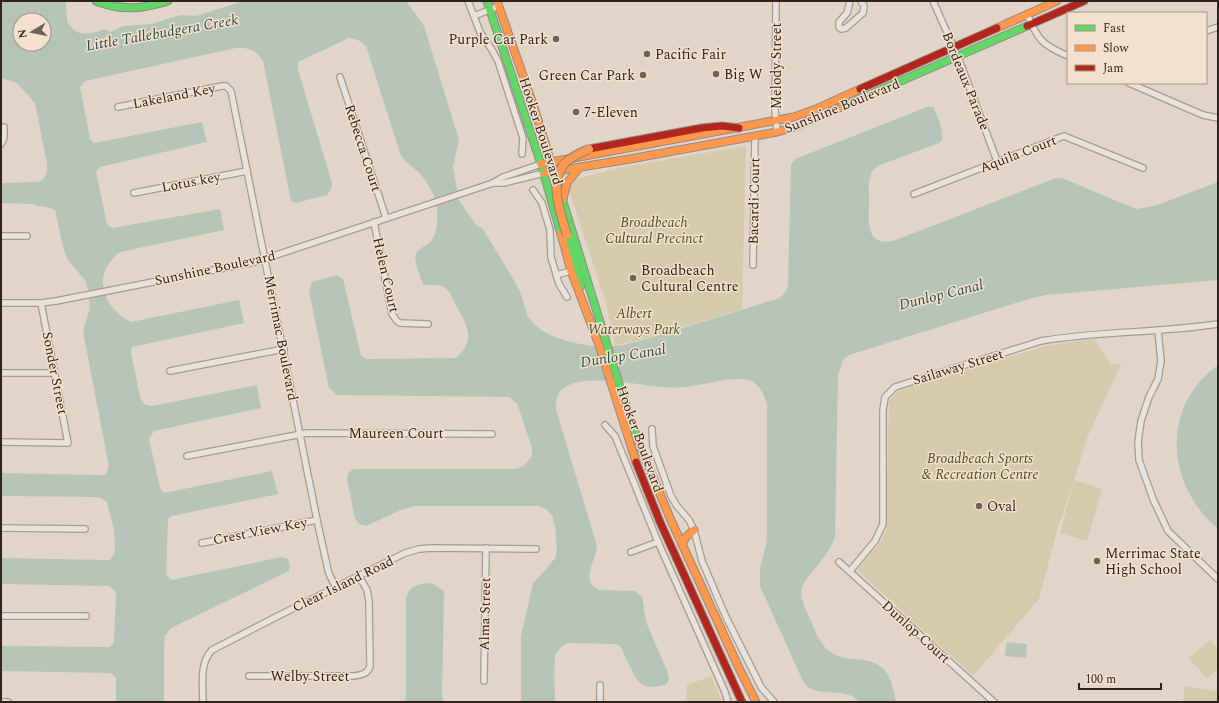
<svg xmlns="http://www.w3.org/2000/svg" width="1219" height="703" font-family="Spectral,serif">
<rect width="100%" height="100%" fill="#e1d5c9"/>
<!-- green -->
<g fill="#d3cbac">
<polygon points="746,146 742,309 637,341 615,345 607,306 569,190 571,185 579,178 624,167"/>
<path d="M 1095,339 L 1111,365 L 1121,364 L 1087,438 L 1074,480 L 1102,489 L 1087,541 L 1060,533 L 1074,481 L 1058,527 L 1039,599 L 973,676 L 857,570 L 881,542 L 886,530 L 889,401 C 894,394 899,391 906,388 L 1049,345 Z"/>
<polygon points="1210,640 1218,649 1218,670 1200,650 1217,670 1207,679 1189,658"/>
<polygon points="711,676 722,702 686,702 687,685"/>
<polygon points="1185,686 1218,691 1218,702 1183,702"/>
</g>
<!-- water -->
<g fill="#b5c4b7" fill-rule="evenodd">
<path d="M 1,1 L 69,1 L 66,3 L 67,22 C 70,25 73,30 77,32 C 86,35 96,33 104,29 L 111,32 L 123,26 L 152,24 L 180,15 L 196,16 L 244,1 L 406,1 L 424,26 L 459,140 L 453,167 L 459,200 L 476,225 L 483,229 C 495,250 509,270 520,292 C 524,300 524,310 529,318 C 543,340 589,348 612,346 C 620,346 629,343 637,342 L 777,299 C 783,296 786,293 788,286 L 791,165 L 795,159 L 927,107 L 933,107 C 938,116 943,129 942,140 L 939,143 L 880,165 C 876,167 873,169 871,174 C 868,182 869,193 869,202 C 869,221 865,246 893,241 L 1056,178 L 1062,178 L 1136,209 L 1149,207 L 1160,204 L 1218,182 L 1218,280 L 1046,295 L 1032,298 L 849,355 L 843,360 L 838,375 L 835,537 C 830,551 819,563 810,575 C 807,579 803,583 802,588 C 799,599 806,609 810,619 C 815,630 819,643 829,651 C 841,660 850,658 863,660 C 888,663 892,681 896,702 L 859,702 C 848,687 823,697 808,687 C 805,685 803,681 801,677 L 760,586 L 760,568 L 766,545 L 767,532 L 767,404 C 763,393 759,382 747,380 C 732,376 701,386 684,387 C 677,388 669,388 662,387 C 640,386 570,369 558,395 C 555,401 556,407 557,413 L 597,546 C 596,562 579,580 599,590 L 635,591 L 642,597 L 646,622 L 668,673 L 669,679 L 667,684 C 659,687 647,689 640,683 C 635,679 624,654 621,647 L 616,644 L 567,643 C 563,646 558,649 556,654 C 553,665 555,690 555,702 L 521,702 L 521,636 L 533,583 L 548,567 L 555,558 L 557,551 L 555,526 L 552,515 L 546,509 L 538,506 L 415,506 L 401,510 L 366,526 L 359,524 L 355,519 L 347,479 L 348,473 L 354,469 L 515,469 L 524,466 L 532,456 L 532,448 L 517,403 L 509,397 L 337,395 L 329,388 L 309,291 L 312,282 L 337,275 L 343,279 L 361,355 L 366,359 L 456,358 C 477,340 467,324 455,304 C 453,299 450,291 445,288 C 440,284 431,285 424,285 C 421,280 413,259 416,253 C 419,248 426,246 430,242 C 438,234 438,218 437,207 C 434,193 426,179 416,170 C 408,162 406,164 400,153 L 366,46 L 358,40 L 349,38 L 298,62 L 298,70 L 332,183 L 331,190 L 327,195 L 296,203 L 291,201 L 263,61 C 255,49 250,48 236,48 L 85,81 L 80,87 L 90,139 L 94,143 L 202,122 L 207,142 L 100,167 L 96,172 L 107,224 L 112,228 L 220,209 L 224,230 L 120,252 C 91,274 102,307 131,322 L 239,300 L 244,323 L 132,347 L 131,352 L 140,397 L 144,404 L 152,406 L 257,385 L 261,408 L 154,431 L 149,439 L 160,488 L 164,493 L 272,471 L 278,494 L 172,516 L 168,519 L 166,574 L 171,580 L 282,557 L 288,559 L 290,565 L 289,571 L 171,628 L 165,636 L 164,646 L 164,702 L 116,702 L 116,677 L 110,673 L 1,671 L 1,646 L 109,647 L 114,643 L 116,592 L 109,586 L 1,584 L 1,558 L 110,560 L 115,552 L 114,530 L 107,502 L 101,498 L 95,497 L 1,496 L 1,473 L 101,475 L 105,475 L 109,467 L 83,331 L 90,308 L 88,289 L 85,280 L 68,260 L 63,247 L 55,210 C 48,205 40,208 33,204 L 1,203 L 1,183 L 37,182 L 43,180 L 47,172 L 47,164 L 35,103 L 17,83 L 1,78 ZM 20,20 L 44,20 L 44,44 L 20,44 Z"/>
<path d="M 1218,365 L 1218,529 C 1166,485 1160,407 1218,365 Z"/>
<path d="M 432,583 L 444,591 L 442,696 L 444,702 L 404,702 L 406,697 L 406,598 C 411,584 419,584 432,583 Z"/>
<polygon points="1007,642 1027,644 1026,658 1005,656"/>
</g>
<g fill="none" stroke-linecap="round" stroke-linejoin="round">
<!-- street casing -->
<g stroke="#a59b93" stroke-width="8">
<g id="street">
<polyline points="468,1 480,32 492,50 498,61 523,138 522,154"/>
<polyline points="776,1 775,109 777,132"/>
<polyline points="850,1 847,13 839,22 839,27 841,29 846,28 863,13 864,6 861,1"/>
<polyline points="933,1 958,57 997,161"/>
<path d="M 1027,14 C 1038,40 1042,45 1068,56"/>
<polyline points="474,16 499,6"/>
<polyline points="1206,31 1218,27"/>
<polyline points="340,77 386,218"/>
<polyline points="1129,83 1203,115 1218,118"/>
<polyline points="118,107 222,86 226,86 231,91 317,520 328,570 330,576 336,587"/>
<polyline points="1,144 4,138 4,127"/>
<polyline points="493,183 504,183 544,173"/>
<polyline points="533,190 542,203 550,230 551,257 559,284 567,297"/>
<polyline points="134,193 247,171"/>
<polyline points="914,194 1064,136 1143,168"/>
<polyline points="374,222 392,314 397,321 400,323 428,324"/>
<polyline points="1,236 27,236"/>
<polyline points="753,265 755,136"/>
<polyline points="556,275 571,271"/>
<polyline points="1,303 41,303 56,301 255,262 493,183 503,177 541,164"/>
<polyline points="1158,331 1161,361 1158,379 1149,397 1141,421 1138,442 1139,460 1153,499 1168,531 1218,579"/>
<polyline points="170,371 284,349"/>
<polyline points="1,373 54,373"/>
<polyline points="605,425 615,436 658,542 725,692 728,702"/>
<polyline points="652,429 653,446 671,496 677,506 689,520 694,530 702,561 726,617 761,687 774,702"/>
<polyline points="1,442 68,443 41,303"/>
<polyline points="187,456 307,433 492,434"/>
<polyline points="1,528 85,529"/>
<polyline points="202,543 317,520"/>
<polyline points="631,552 658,542"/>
<polyline points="839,562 994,702"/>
<path d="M 850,571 L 875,541 L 883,524 L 883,410 L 885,397 L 895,387 L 1041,341 C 1099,331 1159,333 1218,324"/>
<polyline points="1,616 86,616"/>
<path d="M 249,676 L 353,676 C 361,675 368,674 370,666 L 369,601 L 367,590 L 359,576"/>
<polyline points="484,681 486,548"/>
<polyline points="600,685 600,702"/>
<polyline points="1,702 8,702"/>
<path d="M 203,702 C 203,684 199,664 212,650 L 276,617 L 405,553 L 419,549 L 431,548 L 536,549"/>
</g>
</g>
<!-- fast casing -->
<g stroke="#958a83" stroke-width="9">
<g id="fast">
<path d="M 96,1 C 121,11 143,9 168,1"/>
<polyline points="487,1 541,164 561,234"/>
<polyline points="839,108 1027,26"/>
<polyline points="552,166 620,387 638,441"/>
<polyline points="567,235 581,286"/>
</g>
</g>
<!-- slow casing -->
<g stroke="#958a83" stroke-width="9">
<g id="slow">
<polyline points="497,1 534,107 552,166"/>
<polyline points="997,28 1057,1"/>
<polyline points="541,164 794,117 816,109 860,89"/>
<polyline points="544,173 630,159 777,132 798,126 839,108"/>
<polyline points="563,199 567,183 579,168"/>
<polyline points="561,234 571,271 599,345 636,462"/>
<polyline points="638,441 670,518 738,666 756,702"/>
<polyline points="682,545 686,537 694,530"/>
</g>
</g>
<!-- jam casing -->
<g stroke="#958a83" stroke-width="9">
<g id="jam">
<polyline points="1027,26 1084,1"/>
<polyline points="860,89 997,28"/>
<polyline points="589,149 702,128 722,126 739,128"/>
<polyline points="636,462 660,522 742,702"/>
</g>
</g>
<!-- street -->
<use href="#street" stroke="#e9e2da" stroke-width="5.5"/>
<!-- fast -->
<use href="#fast" stroke="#63d668" stroke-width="7"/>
<!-- slow -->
<use href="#slow" stroke="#ff974d" stroke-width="7"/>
<!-- jam -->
<use href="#jam" stroke="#b3261e" stroke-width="7"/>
<!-- slow-bridge casing -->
<g stroke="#8b8179" stroke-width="10" stroke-linecap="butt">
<path id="slow-bridge" d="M 567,235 C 561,214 548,182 565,163 C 572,156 580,153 589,149"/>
</g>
<!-- slow-bridge -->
<use href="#slow-bridge" stroke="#ff974d" stroke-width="8"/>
</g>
<!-- markers -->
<g fill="#6f6159" stroke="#f3e1ce" stroke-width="1.5">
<circle cx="556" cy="39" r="4"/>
<circle cx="647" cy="54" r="4"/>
<circle cx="716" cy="74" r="4"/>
<circle cx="643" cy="75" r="4"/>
<circle cx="576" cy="112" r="4"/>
<circle cx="633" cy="278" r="4"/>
<circle cx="979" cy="506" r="4"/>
<circle cx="1097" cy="561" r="4"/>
</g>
<g text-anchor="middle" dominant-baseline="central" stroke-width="3" stroke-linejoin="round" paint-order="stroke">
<!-- poi labels -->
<g font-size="14" fill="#32221c" stroke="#f3e1ce" text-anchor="start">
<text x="548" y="39" text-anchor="end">Purple Car Park</text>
<text x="655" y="54">Pacific Fair</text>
<text x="724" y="74">Big W</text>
<text x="635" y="75" text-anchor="end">Green Car Park</text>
<text x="584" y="112">7-Eleven</text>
<text x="641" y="270">Broadbeach<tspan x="641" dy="16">Cultural Centre</tspan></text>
<text x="987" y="506">Oval</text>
<text x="1105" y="553">Merrimac State<tspan x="1105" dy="16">High School</tspan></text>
</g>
<!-- street labels -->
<g font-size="14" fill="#32221c" stroke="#f3e1ce">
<text transform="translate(776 66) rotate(-90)">Melody Street</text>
<text transform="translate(966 81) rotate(68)">Bordeaux Parade</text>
<text transform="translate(174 96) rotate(-11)">Lakeland Key</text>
<text transform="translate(842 106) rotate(-22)">Sunshine Boulevard</text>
<text transform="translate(541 131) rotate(72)">Hooker Boulevard</text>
<text transform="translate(363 148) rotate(72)">Rebecca Court</text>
<text transform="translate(1018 154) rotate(-21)">Aquila Court</text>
<text transform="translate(191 182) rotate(-11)">Lotus key</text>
<text transform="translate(754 201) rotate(-89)">Bacardi Court</text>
<text transform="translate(215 268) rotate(-12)">Sunshine Boulevard</text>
<text transform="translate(386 275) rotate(77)">Helen Court</text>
<text transform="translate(281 338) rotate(79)">Merrimac Boulevard</text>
<text transform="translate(958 367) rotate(-17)">Sailaway Street</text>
<text transform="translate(55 373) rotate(79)">Sonder Street</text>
<text x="396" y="433">Maureen Court</text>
<text transform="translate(640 439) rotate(70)">Hooker Boulevard</text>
<text transform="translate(260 531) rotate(-11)">Crest View Key</text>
<text transform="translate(343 584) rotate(-26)">Clear Island Road</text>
<text transform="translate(485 614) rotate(-89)">Alma Street</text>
<text transform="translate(916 632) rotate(42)">Dunlop Court</text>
<text x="310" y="676">Welby Street</text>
</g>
<!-- park labels -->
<g font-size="14" font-style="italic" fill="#4c4e24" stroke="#f3e1ce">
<text x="654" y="222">Broadbeach<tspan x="654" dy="16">Cultural Precinct</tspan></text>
<text x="634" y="313">Albert<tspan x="634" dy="16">Waterways Park</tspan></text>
<text x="980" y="458">Broadbeach Sports<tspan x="980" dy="16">&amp; Recreation Centre</tspan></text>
</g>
<!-- water labels -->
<g font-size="15" font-style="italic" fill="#2c5148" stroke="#f3e1ce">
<text transform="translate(162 33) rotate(-10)">Little Tallebudgera Creek</text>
<text transform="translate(941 295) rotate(-14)">Dunlop Canal</text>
<text transform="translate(623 356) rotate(-9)">Dunlop Canal</text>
</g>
</g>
<!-- border -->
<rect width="1219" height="703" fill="none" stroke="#32221c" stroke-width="4"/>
<!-- legend -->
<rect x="1067" y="12" width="140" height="72" fill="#f3e1ce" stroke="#a69587"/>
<rect x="1075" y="25" width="20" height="6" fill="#63d668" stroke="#a69587"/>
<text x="1103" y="32" font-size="12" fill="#32221c">Fast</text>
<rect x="1075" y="45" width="20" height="6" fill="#ff974d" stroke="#a69587"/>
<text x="1103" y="52" font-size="12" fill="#32221c">Slow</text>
<rect x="1075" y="65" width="20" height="6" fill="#b3261e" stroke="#a69587"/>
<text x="1103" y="72" font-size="12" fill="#32221c">Jam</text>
<!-- north arrow -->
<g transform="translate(32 32) rotate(260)"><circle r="19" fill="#f3e1ce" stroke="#a69587"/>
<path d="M0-3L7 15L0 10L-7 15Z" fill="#6f6159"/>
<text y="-6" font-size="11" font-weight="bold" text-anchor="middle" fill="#32221c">N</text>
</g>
<!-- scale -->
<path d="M1079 683v6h82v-6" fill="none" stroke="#32221c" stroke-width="2"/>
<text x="1085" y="683" font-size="12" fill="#32221c" stroke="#f3e1ce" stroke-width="3" paint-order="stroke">100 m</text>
</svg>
